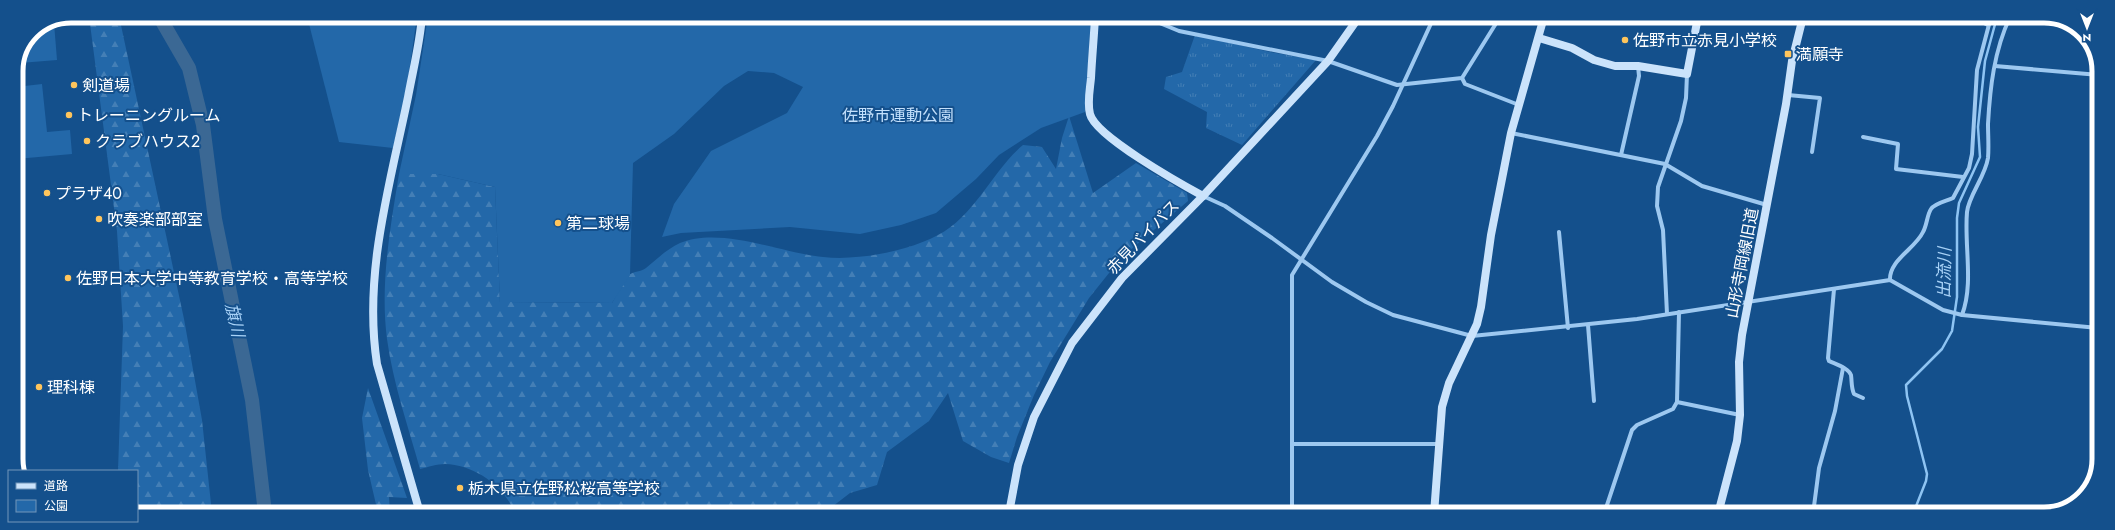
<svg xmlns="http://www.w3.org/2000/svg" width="2115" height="530" font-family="Jost,'Noto Sans JP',sans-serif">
<defs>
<pattern id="grass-tufts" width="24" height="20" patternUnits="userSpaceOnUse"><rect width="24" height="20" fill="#2368a9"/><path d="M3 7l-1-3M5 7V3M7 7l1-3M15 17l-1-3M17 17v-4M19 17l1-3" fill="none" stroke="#447fb6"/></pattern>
<pattern id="forest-firs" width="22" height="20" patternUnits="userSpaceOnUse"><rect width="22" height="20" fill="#2368a9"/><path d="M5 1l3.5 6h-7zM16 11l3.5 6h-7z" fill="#447fb6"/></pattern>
</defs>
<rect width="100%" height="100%" fill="#14508c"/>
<!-- grass -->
<polygon fill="url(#grass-tufts)" points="1195,35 1270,52 1316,60 1242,145 1206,128 1207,112 1164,89 1166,77 1182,72"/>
<!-- forest -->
<g fill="url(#forest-firs)">
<polygon points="89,16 119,16 184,319 202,420 211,504 209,513 137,513 137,471 118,471 123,326 117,231"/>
<path d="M 1069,116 L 1093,193 L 1136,163 L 1187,193 L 1188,201 L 1121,258 L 1089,298 L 1050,362 L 1034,395 L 1017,437 L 1009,463 L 991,457 L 963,441 L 948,393 L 929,421 L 887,452 L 877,485 L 850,493 L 824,513 L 515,513 C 504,486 475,465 445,464 C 437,464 428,467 420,469 C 408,426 393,383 387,339 C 380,284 390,229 399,174 L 438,174 L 495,187 L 500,302 L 612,303 C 617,295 622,281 629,275 C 634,271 641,272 646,268 C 657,259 667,249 680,243 C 721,226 781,253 823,257 C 858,261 908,251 938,235 C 975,216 992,171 1023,145 L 1042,147 L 1056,169 L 1062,138 Z"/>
<polygon points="368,388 407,498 389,497 390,513 378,513 368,470 362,418"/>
</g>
<!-- green -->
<g fill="#2368a9">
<polygon points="307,16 417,16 408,80 393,148 339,142"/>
<polygon points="428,16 1091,17 1085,112 1041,128 999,155 976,179 936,213 901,225 860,234 790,227 681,233 662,237 674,204 711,151 787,113 803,87 774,73 748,71 724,86 674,134 633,163 630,275 612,303 500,302 495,187 438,174 399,174 416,95"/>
<polygon points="54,23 57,60 20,63 32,32"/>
<polygon points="42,84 47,132 70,130 72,154 16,159 16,87"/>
</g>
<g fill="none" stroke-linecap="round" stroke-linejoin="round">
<!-- stream -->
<polyline stroke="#8ec4f3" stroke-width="2.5" points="1913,514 1926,481 1927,474 1907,396 1906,385 1942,349 1952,331 1957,297 1957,218 1959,203 1980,157 1978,127 1985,61 1997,17"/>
<!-- river -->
<polyline stroke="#3b6894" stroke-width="14" points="159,16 189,68 203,125 215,219 252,400 265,513"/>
<!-- street -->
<g stroke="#9dc8f0" stroke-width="4">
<polyline points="1145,17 1179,31 1328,61 1397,85 1462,78 1500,17"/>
<polyline points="1972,17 1988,25"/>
<polyline points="1995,66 2099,75"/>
<polyline points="1462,78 1465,84 1519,105"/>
<polyline points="1788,95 1820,98 1812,152"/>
<polyline points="1511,133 1665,164 1702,186 1767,205"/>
<polyline points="1863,137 1898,144 1896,169 1963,177"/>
<polyline points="1621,155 1639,76 1638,66"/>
<polyline points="1203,196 1225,206 1272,238 1332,282 1366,302 1393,315 1472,336 1637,319 1890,280 1943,310 1962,315 2098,328"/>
<polyline points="1559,232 1568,328"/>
<path d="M 1890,280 C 1889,260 1915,249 1923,232 C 1927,225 1927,215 1931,209 C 1935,203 1947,201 1953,198 L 1969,168 L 1972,154 L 1977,70 L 1991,17"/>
<path d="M 1834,289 L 1828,358 L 1829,361 C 1835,364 1849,368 1851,375 C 1852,382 1851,387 1854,394 L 1863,398"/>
<polyline points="1667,314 1663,230 1657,206 1658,187 1681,121 1686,98 1687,74"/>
<path d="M 1962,315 C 1974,283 1964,246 1967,212 C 1969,195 1985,177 1988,158 C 1989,147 1988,135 1988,124 C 1990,88 1994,51 2010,17"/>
<polyline points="1588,325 1594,401"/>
<polyline points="2096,327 2098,300"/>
<polyline points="1677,402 1740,415"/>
<polyline points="1292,444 1437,444"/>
<polyline points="1292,514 1292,275 1377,136 1393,106 1434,17"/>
<polyline points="1604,514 1632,430 1637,425 1673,409 1677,402 1679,312"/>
<polyline points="1813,514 1819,468 1835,411 1843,368"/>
</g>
<!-- secondary -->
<g stroke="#cbe3fb" stroke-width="8">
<path d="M 1095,17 C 1094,37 1092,57 1091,78 C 1090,89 1087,103 1090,114 C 1095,136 1181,184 1203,196"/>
<polyline points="1786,17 1802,21"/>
<polyline points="1539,38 1572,48 1594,60 1615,66 1638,66 1687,74 1698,17"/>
<path d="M 420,513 L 377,364 C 363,274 390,184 408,97 C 413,70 420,43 422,16"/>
<polyline points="1009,513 1018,465 1034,417 1072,343 1122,278 1203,196 1328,61 1359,17"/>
<polyline points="1434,514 1442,407 1449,383 1477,324 1481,307 1491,235 1511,133 1544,17"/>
<polyline points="1718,514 1737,441 1740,415 1739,362 1742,335 1786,104 1792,61 1803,17"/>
</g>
</g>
<!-- markers -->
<g fill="#ffc55c" stroke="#14508c" stroke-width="1.5">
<circle cx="1625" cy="40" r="4"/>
<rect x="1784" y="50" width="8" height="8" rx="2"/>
<circle cx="74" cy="85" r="4"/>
<circle cx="69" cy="115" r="4"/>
<circle cx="87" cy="141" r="4"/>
<circle cx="47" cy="193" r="4"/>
<circle cx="99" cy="219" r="4"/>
<circle cx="558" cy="223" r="4"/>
<circle cx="68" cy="278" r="4"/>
<circle cx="39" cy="387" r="4"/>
<circle cx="460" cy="488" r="4"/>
</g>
<g text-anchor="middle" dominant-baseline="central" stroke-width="4" stroke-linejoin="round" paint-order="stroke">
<!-- poi labels -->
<g font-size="16" fill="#fff" stroke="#14508c" text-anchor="start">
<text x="1633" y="40">佐野市立赤見小学校</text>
<text x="1796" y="54">満願寺</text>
<text x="82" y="85">剣道場</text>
<text x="77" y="115">トレーニングルーム</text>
<text x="95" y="141">クラブハウス2</text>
<text x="55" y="193">プラザ40</text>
<text x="107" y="219">吹奏楽部部室</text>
<text x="566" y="223">第二球場</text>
<text x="76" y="278">佐野日本大学中等教育学校・高等学校</text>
<text x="47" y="387">理科棟</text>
<text x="468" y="488">栃木県立佐野松桜高等学校</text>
</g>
<!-- park labels -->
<g font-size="16" fill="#c3e0fc" stroke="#14508c">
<text x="898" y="115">佐野市運動公園</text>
</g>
<!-- street labels -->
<g font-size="16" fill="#fff" stroke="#14508c">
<text transform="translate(1143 237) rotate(-46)">赤見バイパス</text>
<text transform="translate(1742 263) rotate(-79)">山形寺岡線旧道</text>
</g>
<!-- water labels -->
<g font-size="17" font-style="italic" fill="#a8d2f7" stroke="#14508c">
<text transform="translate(1944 273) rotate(-89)">出流川</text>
<text transform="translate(235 320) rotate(78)">旗川</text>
</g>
</g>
<!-- crop -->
<path d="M0 0H2115V530H0ZM71 23H2044A48 48 0 0 1 2092 71V459A48 48 0 0 1 2044 507H71A48 48 0 0 1 23 459V71A48 48 0 0 1 71 23Z" fill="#14508c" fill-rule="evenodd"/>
<path fill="none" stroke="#fff" stroke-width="5" d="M71 23H2044A48 48 0 0 1 2092 71V459A48 48 0 0 1 2044 507H71A48 48 0 0 1 23 459V71A48 48 0 0 1 71 23Z"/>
<!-- legend -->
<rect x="8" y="470" width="130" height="52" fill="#14508c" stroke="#7296ba"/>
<rect x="16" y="483" width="20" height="6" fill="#cbe3fb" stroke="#7296ba"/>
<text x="44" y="490" font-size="12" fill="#ffffff">道路</text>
<rect x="16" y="500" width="20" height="12" fill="#2368a9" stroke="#7296ba"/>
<text x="44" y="510" font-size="12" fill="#ffffff">公園</text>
<!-- north arrow -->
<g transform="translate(2087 28) rotate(180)" stroke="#14508c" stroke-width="3" paint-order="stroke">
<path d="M0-3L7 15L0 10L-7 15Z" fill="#ffffff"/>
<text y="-6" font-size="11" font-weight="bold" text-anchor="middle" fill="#ffffff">N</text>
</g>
</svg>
